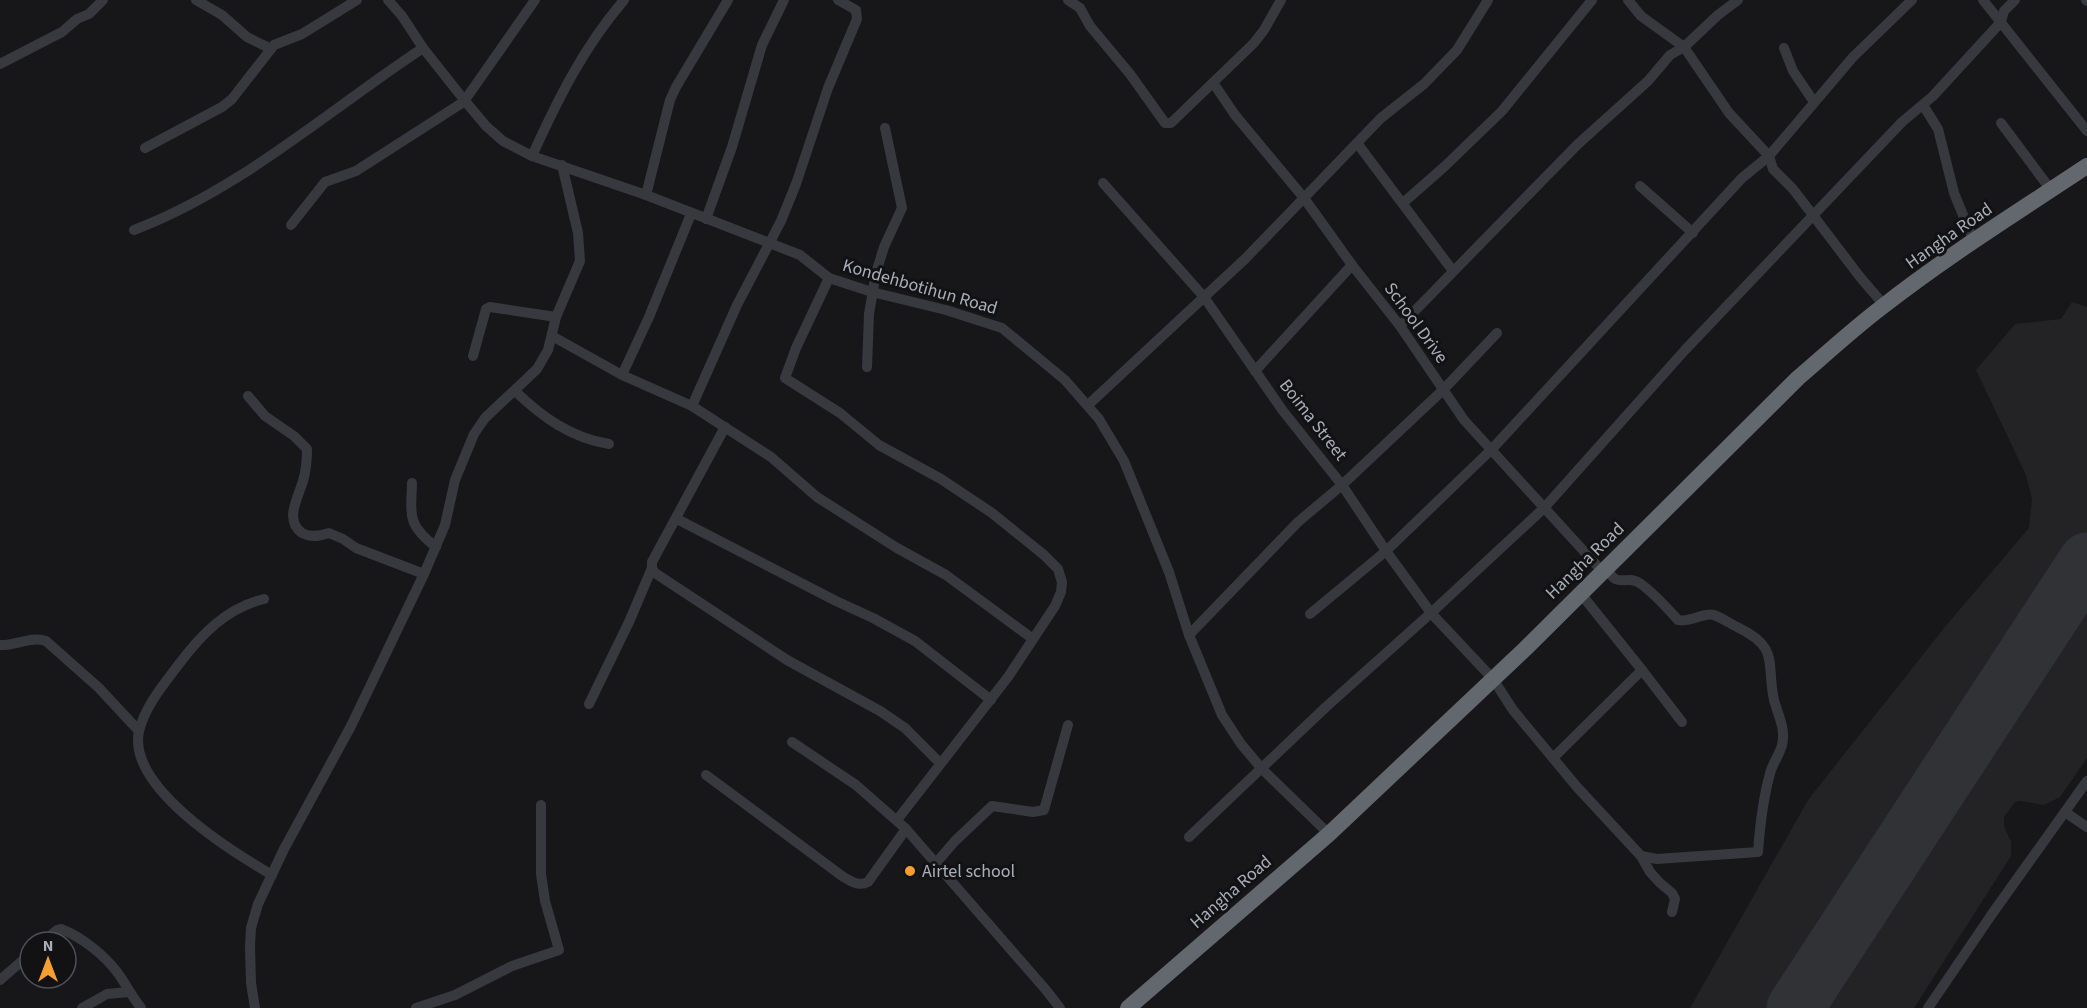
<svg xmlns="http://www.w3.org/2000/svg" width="2087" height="1008" font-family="'Source Sans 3',sans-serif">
<rect width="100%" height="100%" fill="#171719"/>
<!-- built -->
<polygon fill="#232326" points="2072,302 2087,307 2087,758 2060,797 2044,805 2020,801 2015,802 2004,817 2004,826 2011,842 2011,856 1914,1008 1690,1008 1808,800 1944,628 2029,528 2032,499 2026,475 1976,370 2015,324 2061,319"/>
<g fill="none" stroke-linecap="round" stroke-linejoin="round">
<!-- runway -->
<polyline stroke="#313236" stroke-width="57" points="1795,1008 2087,561"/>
<!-- minor -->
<g stroke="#38393e" stroke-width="10">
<polyline points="196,0 222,15 247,37 271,49 274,45 302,34 357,0"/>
<polyline points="388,0 402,16 423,48 465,101 486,126 503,141 532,156 646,195 800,255 829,278 872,292 946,310 1002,328 1065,380 1099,419 1124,461 1169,572 1189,635 1222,715 1241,744 1262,769 1329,834"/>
<polyline points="1068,0 1080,8 1090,26 1130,74 1165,123 1171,123 1254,43 1264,30 1281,0"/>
<polyline points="1628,0 1641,16 1684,47 1729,113 1769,156 1773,169 1793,189 1860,277 1884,305"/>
<polyline points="1983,0 2087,131"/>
<polyline points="2086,0 2087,1"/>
<polyline points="1784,48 1793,71 1814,102"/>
<polyline points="0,64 62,32 77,19 89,14 103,0"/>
<polyline points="1214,84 1235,115 1304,198 1352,265 1400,326 1464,420 1602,571"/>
<polyline points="465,100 535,0"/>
<polyline points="1923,105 1938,129 1954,193 1974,242"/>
<polyline points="2001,123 2051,190"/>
<polyline points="1357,143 1453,271"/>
<polyline points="145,148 222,107 232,99 271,49"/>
<path d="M 532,156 C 558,99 583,48 624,0"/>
<polyline points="1103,183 1204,297 1283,411 1342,485 1386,551 1431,613 1493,679 1513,710 1577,787 1641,856 1650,872 1660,883 1672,893 1675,899 1672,912"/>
<polyline points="1640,186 1693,233"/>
<polyline points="646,195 670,100 676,87 728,0"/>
<polyline points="1403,203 1444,167 1502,111 1592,0"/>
<polyline points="706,219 732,147 762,45 784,0"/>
<polyline points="291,225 325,182 356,171 465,101"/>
<path d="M 134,230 C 240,190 329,110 423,48"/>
<polyline points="829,278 796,348 785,378 840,413 879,445 941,479 992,513 1044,555 1058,569 1062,582 1061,592 1055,606 1008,677 897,820"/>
<polyline points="1400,326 1578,144 1648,81 1670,55 1684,47 1718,15 1738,0"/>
<polyline points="552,336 622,375 692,406 771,457 817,497 897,548 946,575 1033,639"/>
<polyline points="473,356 486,309 490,307 556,317"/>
<polyline points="867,367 869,314 876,273 884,247 902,208 885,128"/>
<polyline points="1255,371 1352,265"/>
<polyline points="622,375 649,317 691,214"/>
<path d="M 515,391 C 542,417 571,438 609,444"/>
<path d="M 248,396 L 265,416 L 294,436 L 307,449 C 307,460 306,471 303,481 C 298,498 284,520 302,533 C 311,538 320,536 329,533 L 343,539 L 356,548 L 424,574"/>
<polyline points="1088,405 1245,259 1381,118 1424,84 1457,50 1488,0"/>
<polyline points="692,406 737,305 781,221 796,184 828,88 857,19 856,10 838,0"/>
<path d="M 412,483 C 411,516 407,525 436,547"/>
<polyline points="677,519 836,601 873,618 915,641 991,700"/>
<path d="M 1607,567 C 1616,591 1627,573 1641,584 C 1655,594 1667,608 1678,620 C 1691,623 1703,612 1714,615 C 1722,618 1731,624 1739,628 C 1780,648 1766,663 1774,700 C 1778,715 1786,729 1782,745 C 1780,753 1774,762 1771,770 C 1763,797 1760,824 1758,852 L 1657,859 L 1641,856"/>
<polyline points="652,568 655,573 787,660 880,711 905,728 940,763"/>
<polyline points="1581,594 1642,670"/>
<path d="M 264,599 C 226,608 201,635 179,664 C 164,684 145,706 139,731 C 127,787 231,851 272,875"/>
<polyline points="1310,614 1386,551 1492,449 1742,178 1769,156 1853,57 1912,0"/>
<polyline points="1189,635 1298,522 1342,485 1443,390 1497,333"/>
<path d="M 0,645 C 15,646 31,636 46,641 L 99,688 L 139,731"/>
<polyline points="589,704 629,622 652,568 652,562 725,427"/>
<polyline points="792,742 856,785 906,829 1046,990 1060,1008"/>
<polyline points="1553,758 1642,670 1682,722"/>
<path d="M 706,775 L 842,876 C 851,881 858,887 868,882 L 906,829"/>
<polyline points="2065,812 2087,827"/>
<polyline points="1189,837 1327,706 1431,613 1544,508 1685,350 1902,122 1933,96 2001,22 2004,11 2015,0"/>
<polyline points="936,863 955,841 992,806 1033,812 1044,810 1068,725"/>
<path d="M 43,942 L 57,930 L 61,929 C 82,937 104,955 117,972 C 126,984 132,997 141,1008"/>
<polyline points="0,980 30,954"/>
<polyline points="82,1008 107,994 129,992"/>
<polyline points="255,1008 251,983 250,946 251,928 258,904 284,849 351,726 424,574 445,525 455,480 474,434 485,418 537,369 548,350 556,317 580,261 578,233 562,165"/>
<polyline points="416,1008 455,995 512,966 559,950 545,901 541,874 541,805"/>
<polyline points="1928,1008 1992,914 2087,781"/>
</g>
<!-- highway -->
<path stroke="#63686f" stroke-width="16" d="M 1128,1008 L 1329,834 L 1526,648 L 1798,378 C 1826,354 1853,329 1882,307 C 1947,256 2018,212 2087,166"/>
</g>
<!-- markers -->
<circle fill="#f69e32" stroke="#121214" stroke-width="2" cx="910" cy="871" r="6"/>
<g text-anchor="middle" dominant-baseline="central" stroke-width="6" stroke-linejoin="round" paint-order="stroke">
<!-- street labels -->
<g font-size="18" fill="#a8afb9" stroke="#121214">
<text transform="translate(1949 236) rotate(-35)">Hangha Road</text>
<text transform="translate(920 287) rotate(16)">Kondehbotihun Road</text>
<text transform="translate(1416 323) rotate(54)">School Drive</text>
<text transform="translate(1313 420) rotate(52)">Boima Street</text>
<text transform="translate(1585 561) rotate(-44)">Hangha Road</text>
<text transform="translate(1231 892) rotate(-41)">Hangha Road</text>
</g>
<!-- poi labels -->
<g font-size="18" fill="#a8afb9" stroke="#121214" text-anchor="start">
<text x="922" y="871">Airtel school</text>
</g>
</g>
<!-- north arrow -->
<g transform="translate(48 960)"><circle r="28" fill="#121214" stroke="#4e5156" stroke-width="1.5"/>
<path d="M0-4.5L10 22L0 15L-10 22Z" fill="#f69e32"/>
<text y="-9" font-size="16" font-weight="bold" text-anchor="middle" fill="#a8afb9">N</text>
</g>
</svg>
